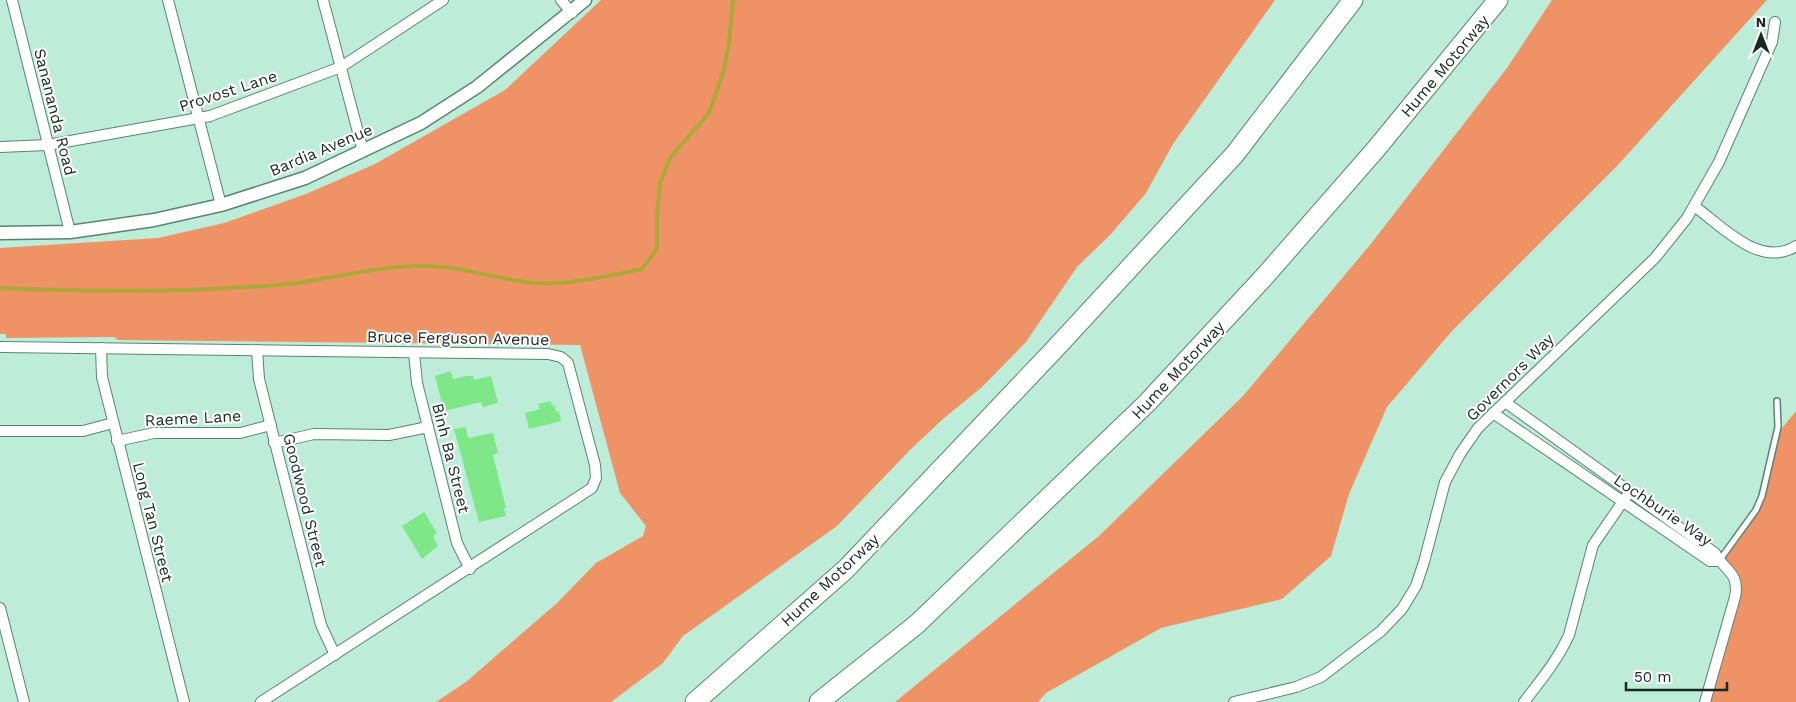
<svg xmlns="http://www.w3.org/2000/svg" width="1796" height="702" font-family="'Work Sans',sans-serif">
<rect width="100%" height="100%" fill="#bdedd8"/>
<!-- green -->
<g fill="#ef9266">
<polygon points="601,0 1275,0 1173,144 1146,193 1111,234 1077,267 1026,342 982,387 943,419 910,450 837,526 683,636 663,663 611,702 436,702 466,682 557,603 596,563 643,536 646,526 620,493 580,345 118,340 114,337 6,338 6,334 0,334 0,248 158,238 224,223 306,194 375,164 505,90"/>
<polygon points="1552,0 1767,0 1617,166 1452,331 1387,407 1349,494 1331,556 1282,599 1161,628 1046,693 1038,702 895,702 1099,536 1243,396 1370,245 1507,68"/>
<polygon points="1796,411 1796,702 1705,702 1738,587 1720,564 1753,515 1766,486 1779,432"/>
</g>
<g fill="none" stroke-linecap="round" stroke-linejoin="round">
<!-- stream -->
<path stroke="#aea839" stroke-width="4" d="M 0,288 C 96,292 191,293 287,284 C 333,279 379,265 426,266 C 460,266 492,278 526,282 C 560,287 609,276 642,269 L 657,249 L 657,214 L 660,183 L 670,158 L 709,113 L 724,70 L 729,43 L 733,0"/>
</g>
<!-- building -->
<g fill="#7ee788">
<polygon points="451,371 453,379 467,376 473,376 474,380 491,376 498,403 483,407 481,402 444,411 435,376"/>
<polygon points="551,401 552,406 555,405 556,412 559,411 561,421 529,429 525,413 540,409 538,404"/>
<polygon points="466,427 468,438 493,433 498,453 493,455 506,508 504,508 506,516 479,522 454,429"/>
<polygon points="424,512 437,533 433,536 438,546 422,559 402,526"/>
</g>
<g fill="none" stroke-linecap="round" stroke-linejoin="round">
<!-- service casing -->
<g stroke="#588572" stroke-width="8">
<polyline id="service" points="1719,561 1756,510 1762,496 1778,427 1777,401"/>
</g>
<!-- minor casing -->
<g stroke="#588572" stroke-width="12">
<g id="minor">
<polyline points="12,0 70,232"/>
<polyline points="168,0 221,205"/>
<polyline points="323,0 363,151"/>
<polyline points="561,0 572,13"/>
<polyline points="0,147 48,145 210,116 341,67 443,0"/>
<path d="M 1694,206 C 1722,226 1760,269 1796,246"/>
<polyline points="0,347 548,354 561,357 568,363 595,465 596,478 592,488 261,702"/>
<polyline points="101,348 102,377 184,702"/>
<polyline points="257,350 259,379 321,625 335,655"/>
<polyline points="414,353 417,383 457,543 470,569"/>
<path d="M 1505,402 L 1715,553 C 1724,571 1740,572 1735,597 L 1705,702"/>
<polyline points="1493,413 1710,561 1719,561"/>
<polyline points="0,431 83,431 113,423"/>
<polyline points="117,441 154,433 240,433 271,425"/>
<polyline points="274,443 314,434 389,435 428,427"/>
<polyline points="0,608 24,702"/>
<polyline points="1234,702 1296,687 1321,677 1381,631 1402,609 1416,586 1424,562 1445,482 1460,454 1478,428 1655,258 1687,218 1719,162 1772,42 1775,22"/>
<path d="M 1524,702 C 1541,680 1557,661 1569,635 L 1593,545 L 1626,497"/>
</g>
</g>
<!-- tertiary casing -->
<g stroke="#588572" stroke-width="15">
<polyline id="tertiary" points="0,233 70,232 154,220 221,205 305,178 421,123 477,87 585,0"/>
</g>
<!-- motorway casing -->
<g stroke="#588572" stroke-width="21">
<g id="motorway">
<polyline points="695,702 846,569 1052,352 1235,154 1353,0"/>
<polyline points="819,702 917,624 1147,403 1265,276 1376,149 1498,0"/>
</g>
</g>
<!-- service -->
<use href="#service" stroke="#fff" stroke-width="5"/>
<!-- minor -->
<use href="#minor" stroke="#fff" stroke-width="10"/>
<!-- tertiary -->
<use href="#tertiary" stroke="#fff" stroke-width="12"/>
<!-- motorway -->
<use href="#motorway" stroke="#fff" stroke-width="19"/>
</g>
<g text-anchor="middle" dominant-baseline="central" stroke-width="4" stroke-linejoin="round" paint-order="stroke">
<!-- street labels -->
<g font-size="16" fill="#172922" stroke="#fff">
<text transform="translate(1445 66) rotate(-50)">Hume Motorway</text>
<text transform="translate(228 91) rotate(-18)">Provost Lane</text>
<text transform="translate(55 112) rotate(76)">Sanananda Road</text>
<text transform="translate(321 150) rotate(-23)">Bardia Avenue</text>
<text transform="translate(458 338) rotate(1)">Bruce Ferguson Avenue</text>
<text transform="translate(1178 370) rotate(-47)">Hume Motorway</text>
<text transform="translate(1510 377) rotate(-45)">Governors Way</text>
<text transform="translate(193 418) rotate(-3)">Raeme Lane</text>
<text transform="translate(451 458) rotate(76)">Binh Ba Street</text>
<text transform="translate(305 500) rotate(76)">Goodwood Street</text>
<text transform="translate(1663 510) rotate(34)">Lochburie Way</text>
<text transform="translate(153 522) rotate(76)">Long Tan Street</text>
<text transform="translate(830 580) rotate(-43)">Hume Motorway</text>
</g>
</g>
<!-- north arrow -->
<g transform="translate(1761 35)" stroke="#ffffff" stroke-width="4" paint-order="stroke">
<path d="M0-4L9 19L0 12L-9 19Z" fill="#172922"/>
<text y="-8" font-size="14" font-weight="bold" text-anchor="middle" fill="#172922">N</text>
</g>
<!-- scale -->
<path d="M1626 682v8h101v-8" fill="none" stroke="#172922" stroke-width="2.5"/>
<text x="1634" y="682" font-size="15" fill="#172922" stroke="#ffffff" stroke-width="4" paint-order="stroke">50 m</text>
</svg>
